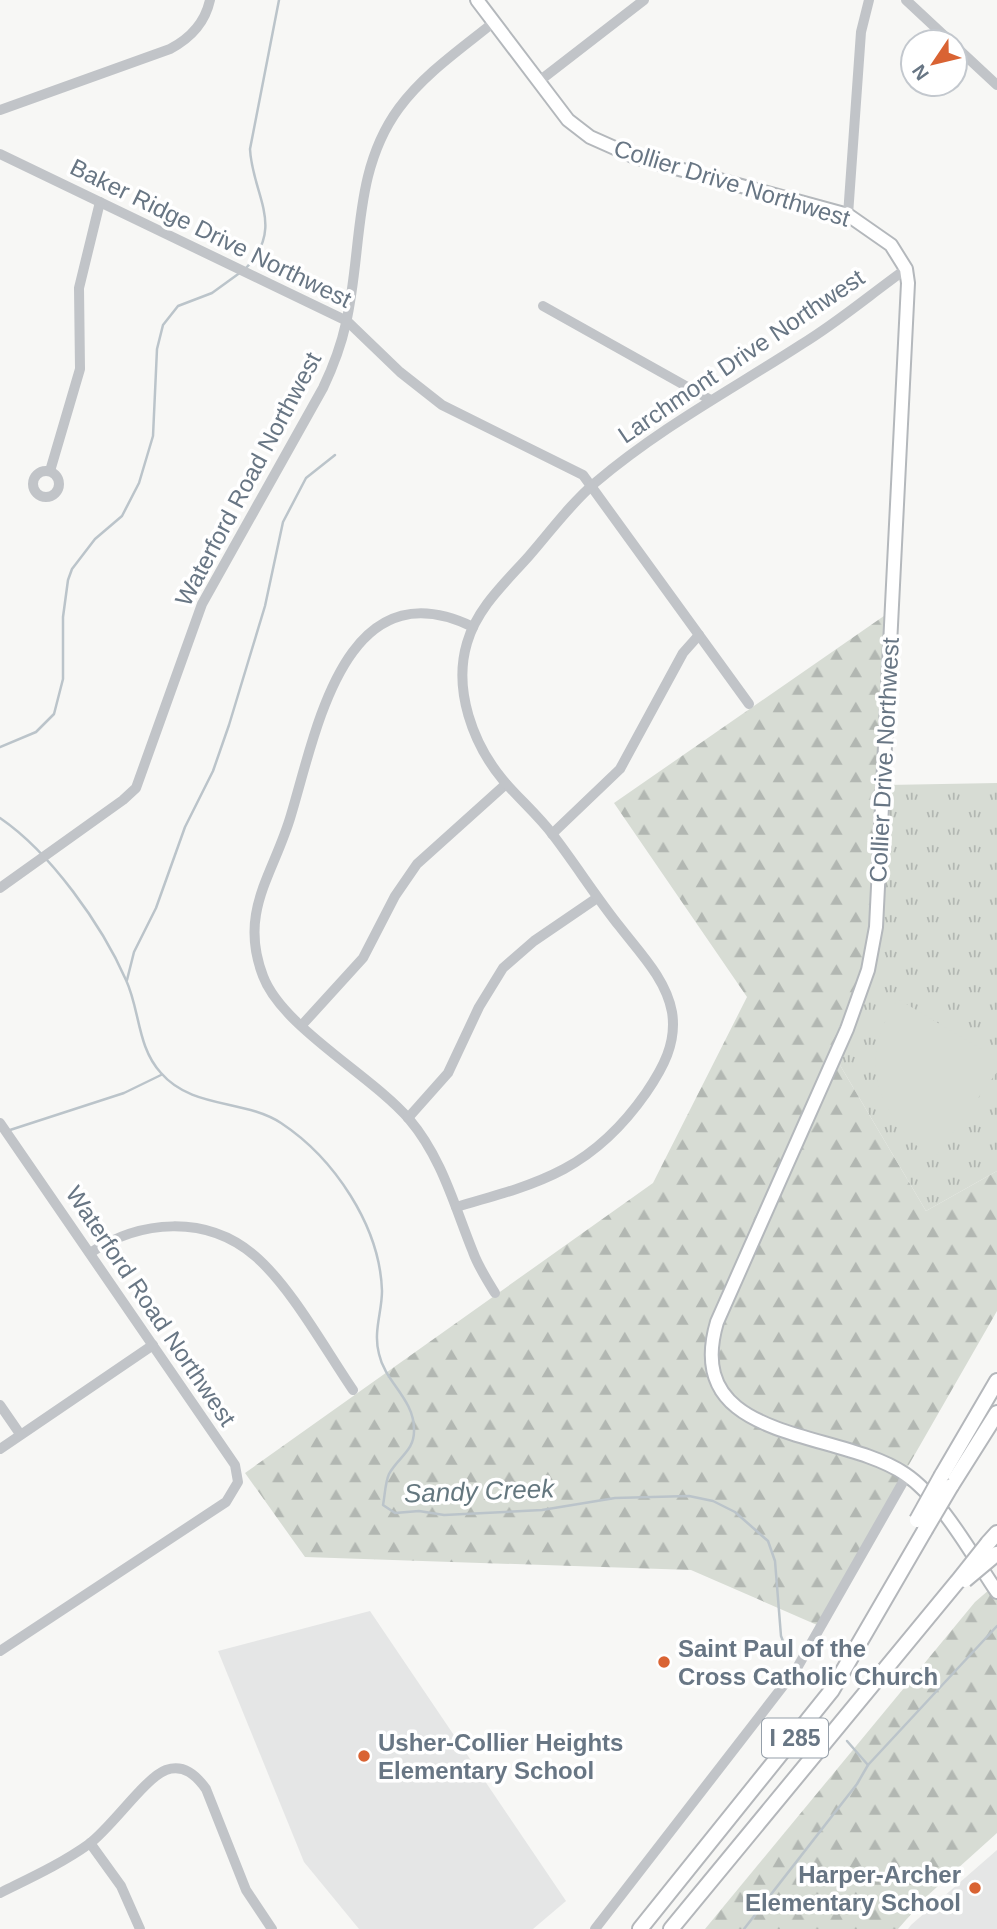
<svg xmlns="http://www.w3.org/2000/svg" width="997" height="1929" font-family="Helvetica,sans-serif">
<defs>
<pattern id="grass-tufts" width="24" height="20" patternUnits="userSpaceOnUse" patternTransform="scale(1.75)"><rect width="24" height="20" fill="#d7dcd4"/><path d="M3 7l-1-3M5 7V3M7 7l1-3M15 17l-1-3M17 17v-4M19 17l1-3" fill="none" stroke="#b2b7b2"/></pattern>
<pattern id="forest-firs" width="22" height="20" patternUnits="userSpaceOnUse" patternTransform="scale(1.75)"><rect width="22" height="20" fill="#d7dcd4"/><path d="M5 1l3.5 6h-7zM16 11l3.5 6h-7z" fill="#b2b7b2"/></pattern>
</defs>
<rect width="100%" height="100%" fill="#f7f7f5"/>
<!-- built -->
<g fill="#e5e6e6">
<polygon points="370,1611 566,1901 533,1929 359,1929 304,1862 218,1651"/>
<polygon points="997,1850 997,1929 908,1929 911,1925"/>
</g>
<!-- grass -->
<polygon fill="url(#grass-tufts)" points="997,783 997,1171 926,1211 834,1055 887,785"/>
<!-- forest -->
<g fill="url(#forest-firs)">
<polygon points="894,609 879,926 834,1055 926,1211 997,1171 997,1311 817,1625 691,1570 305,1557 245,1473 653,1183 747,997 614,803"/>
<polygon points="997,1583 997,1833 927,1896 898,1929 705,1929 975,1602"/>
</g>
<!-- pitch -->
<path fill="#d7dcd4" d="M 898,999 L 993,1056 L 997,1072 L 933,1160 C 879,1116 854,1062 898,999 Z"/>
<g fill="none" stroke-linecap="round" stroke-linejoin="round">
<!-- stream -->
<g stroke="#bbc4ca" stroke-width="2.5">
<path d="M 246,268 C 286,227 252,194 250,149 L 279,0"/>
<polyline points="0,747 36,732 54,714 63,679 63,617 68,580 72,569 95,539 122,516 139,483 153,436 157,349 163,325 178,306 212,293 241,272"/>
<path d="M 0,818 C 50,852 102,925 126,980 C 140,1010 137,1047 161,1073 C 192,1109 244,1099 281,1123 C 334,1158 380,1226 382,1291 C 382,1312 373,1332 379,1354 C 385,1382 414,1399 414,1429 C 415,1451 398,1457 389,1474 C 385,1483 385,1495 383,1505 L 395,1513 L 419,1511 L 444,1515 L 542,1510 L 615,1498 L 689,1496 L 713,1501 L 735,1512 L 768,1541 L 775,1561 L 781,1636 L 790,1659"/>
<polyline points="127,980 134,952 156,908 185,827 213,771 229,725 265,606 283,522 306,478 335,455"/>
<polyline points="10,1130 124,1093 161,1075"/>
<polyline points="847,1741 868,1765"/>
<polyline points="744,1929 857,1784 868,1765 997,1626"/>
</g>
<!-- major casing -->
<g stroke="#b4b8bc" stroke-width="16">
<path id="major" d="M 477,0 L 568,120 L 590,137 L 635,157 L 848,215 L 891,245 L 906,269 L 908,283 L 876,927 L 868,970 L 847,1029 L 717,1322 C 681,1444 837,1428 905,1474 C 942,1499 972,1555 997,1592"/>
</g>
<!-- highway casing -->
<g stroke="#b4b7bb" stroke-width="18">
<g id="highway">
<polyline points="942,1475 997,1381"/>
<polyline points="951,1486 997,1413"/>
<polyline points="988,1543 997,1533"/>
<polyline points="640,1929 832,1690 925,1530"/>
<polyline points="671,1929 957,1582"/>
</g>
</g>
<!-- minor -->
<g stroke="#c1c4c8" stroke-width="10">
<polyline points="906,0 951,42"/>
<polyline points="955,46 997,85"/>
<polyline points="538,82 644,0"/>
<path d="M 0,110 L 170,49 C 191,38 205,23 210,0"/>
<polyline points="0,154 347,321 400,372 442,405 583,475 749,704"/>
<polyline points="848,215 861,32 869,0"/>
<polyline points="543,306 709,399"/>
<polyline points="50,471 80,369 79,288 100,202"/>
<circle cx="46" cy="484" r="13"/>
<path d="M 473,627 C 345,565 317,729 291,815 C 274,874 238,911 263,976 C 282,1027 371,1075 409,1119 C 442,1158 454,1205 473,1252 C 478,1266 487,1280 495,1293"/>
<polyline points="552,834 620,769 683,653 699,635"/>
<path d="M 0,888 L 123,800 L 136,788 L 202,604 L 323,388 C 333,367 341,346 346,323 C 363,249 352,172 399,108 C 425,73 461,49 494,22"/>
<polyline points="302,1025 363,958 395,896 417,864 506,784"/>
<polyline points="408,1118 448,1073 479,1007 503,968 534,941 597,898"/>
<polyline points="0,1123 235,1465 238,1482 226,1502 0,1651"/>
<path d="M 456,1207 C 541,1183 593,1169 646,1093 C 663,1068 677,1043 672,1012 C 666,979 640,953 620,927 C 596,897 576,865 553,835 C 538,815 519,799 503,780 C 473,744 453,690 467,643 C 477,608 505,583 529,556 C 550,532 571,503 596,482 C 661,427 731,390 802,344 C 838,322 871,294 906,269"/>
<path d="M 90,1253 C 140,1220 206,1214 255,1256 C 291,1287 325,1349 353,1390"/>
<polyline points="0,1405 20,1434"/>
<polyline points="0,1449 153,1345"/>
<polyline points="90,1843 121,1886 140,1929"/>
<path d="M 0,1893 C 30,1878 61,1864 89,1844 C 112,1827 145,1778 166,1770 C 184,1764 196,1775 206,1789 L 246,1890 L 272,1929"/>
<polyline points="595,1929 797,1668 907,1475"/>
</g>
<!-- major -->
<use href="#major" stroke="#fff" stroke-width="12"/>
<!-- highway -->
<use href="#highway" stroke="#fff" stroke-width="14"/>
<!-- highway-bridge casing -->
<g stroke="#b4b7bb" stroke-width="18" stroke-linecap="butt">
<g id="highway-bridge">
<polyline points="917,1520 942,1475"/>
<polyline points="925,1530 951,1486"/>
<polyline points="965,1580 996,1554"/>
<polyline points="957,1582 988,1543"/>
</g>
</g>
<!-- highway-bridge -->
<use href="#highway-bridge" stroke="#fff" stroke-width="14"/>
</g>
<!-- markers -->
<g fill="#d96333" stroke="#fff" stroke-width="2.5">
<circle cx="664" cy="1662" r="7"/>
<circle cx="364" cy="1756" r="7"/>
<circle cx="975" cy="1888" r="7"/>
</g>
<g text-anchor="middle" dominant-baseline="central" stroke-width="7" stroke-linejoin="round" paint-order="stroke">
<!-- shield labels -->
<rect fill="#fff" stroke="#959fa9" stroke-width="2" x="762" y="1718.5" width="66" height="39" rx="5"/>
<g font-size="23" font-weight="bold" fill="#687684">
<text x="795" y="1738">I 285</text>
</g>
<!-- street labels -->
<g font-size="24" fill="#687684" stroke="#fff">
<text transform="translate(732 183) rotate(17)">Collier Drive Northwest</text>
<text transform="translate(211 233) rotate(26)">Baker Ridge Drive Northwest</text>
<text transform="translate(741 356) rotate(-34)">Larchmont Drive Northwest</text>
<text transform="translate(248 479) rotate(-62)">Waterford Road Northwest</text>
<text transform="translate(884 760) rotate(-87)">Collier Drive Northwest</text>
<text transform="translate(151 1306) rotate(56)">Waterford Road Northwest</text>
</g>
<!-- poi labels -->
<g font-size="24" font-weight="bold" fill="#687684" stroke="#fff" text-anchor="start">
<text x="678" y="1648">Saint Paul of the<tspan x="678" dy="28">Cross Catholic Church</tspan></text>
<text x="378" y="1742">Usher-Collier Heights<tspan x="378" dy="28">Elementary School</tspan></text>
<text x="961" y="1874" text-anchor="end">Harper-Archer<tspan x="961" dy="28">Elementary School</tspan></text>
</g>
<!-- water labels -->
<g font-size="26" font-style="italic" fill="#64777f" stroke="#fff">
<text transform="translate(479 1491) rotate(-2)">Sandy Creek</text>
</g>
</g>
<!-- north arrow -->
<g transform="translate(934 63) rotate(235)"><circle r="33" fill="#ffffff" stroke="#c3c8ce" stroke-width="2"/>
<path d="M0-5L12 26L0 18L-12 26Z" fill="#d96333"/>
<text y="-10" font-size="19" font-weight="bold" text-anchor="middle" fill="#687684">N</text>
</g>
</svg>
